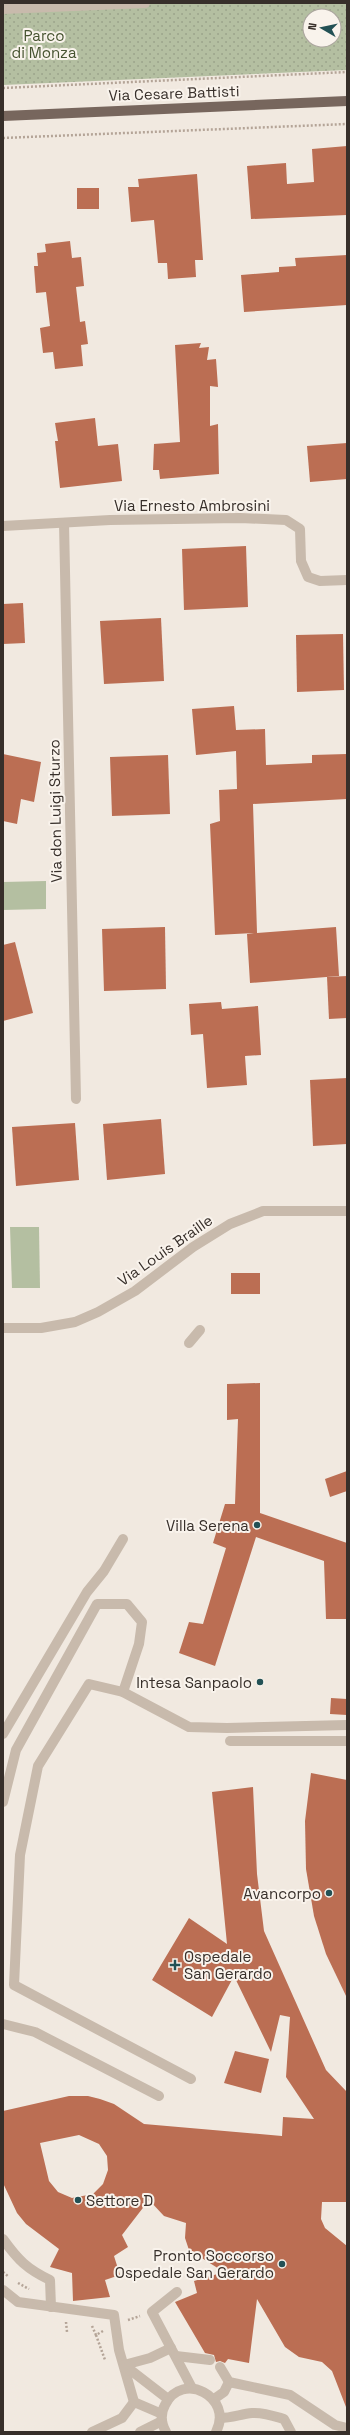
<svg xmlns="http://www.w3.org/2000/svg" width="350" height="2435" font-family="'Space Grotesk',sans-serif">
<defs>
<pattern id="park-dots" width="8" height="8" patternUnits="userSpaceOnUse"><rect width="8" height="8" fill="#b4bfa1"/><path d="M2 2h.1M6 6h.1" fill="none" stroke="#9ba48b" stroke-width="1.8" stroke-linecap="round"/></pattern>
</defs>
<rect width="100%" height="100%" fill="#f1e9e0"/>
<!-- park -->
<path fill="url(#park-dots)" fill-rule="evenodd" d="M 3,3 L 347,3 L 347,70 L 3,85 ZM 310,16 L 334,16 L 334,40 L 310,40 Z"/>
<!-- pitch -->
<g fill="#b4bfa1">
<polygon points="46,881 46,909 3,910 3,882"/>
<polygon points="10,1227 39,1227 40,1288 12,1288"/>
</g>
<!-- building -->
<g fill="#bb6e53" fill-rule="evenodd">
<polygon points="347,146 347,215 251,219 247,166 286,163 287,184 314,182 312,149"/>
<polygon points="197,174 203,260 195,260 196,277 168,279 167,263 158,263 154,220 131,222 128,187 139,187 138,179"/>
<rect x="77" y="188" width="22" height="21"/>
<polygon points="70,241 72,258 81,257 84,286 76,287 80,322 85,321 88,344 81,345 83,366 55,369 53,352 43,353 40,328 50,326 46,292 36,293 34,266 38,266 37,253 46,252 45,244"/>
<polygon points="347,255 347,305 244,312 241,275 279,272 279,267 296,266 295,258"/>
<polygon points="201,343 199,348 209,347 207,360 216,359 218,387 210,386 210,426 218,424 219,474 160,479 159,470 153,470 154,444 180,442 175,345"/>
<polygon points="95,418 98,446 118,444 122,481 60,488 55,441 58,441 55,423"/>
<polygon points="347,443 347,479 310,482 307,446"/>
<polygon points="246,546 248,607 184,610 182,549"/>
<polygon points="23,603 25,643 3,644 3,604"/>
<polygon points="161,618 164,681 104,684 100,621"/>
<polygon points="343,634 344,690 297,692 296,635"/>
<polygon points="234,706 236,730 265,729 266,765 312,763 312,755 347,754 347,799 253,804 257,933 336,927 339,976 250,983 247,934 254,933 215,935 210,824 220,821 219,790 237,789 236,751 196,755 192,709"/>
<polygon points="3,754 41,762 34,802 21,799 17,824 3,821"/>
<polygon points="168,755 170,814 112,816 110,757"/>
<polygon points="165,927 166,989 104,991 102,929"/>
<polygon points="15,942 33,1013 3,1021 3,945"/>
<polygon points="347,976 347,1018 329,1019 327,977"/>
<polygon points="221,1002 222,1009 258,1006 261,1055 245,1056 247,1085 207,1088 203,1034 191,1035 189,1004"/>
<polygon points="347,1078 347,1144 313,1146 310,1080"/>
<polygon points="161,1119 165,1174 107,1180 103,1124"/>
<polygon points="75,1123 79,1180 16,1186 12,1127"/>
<rect x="231" y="1273" width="29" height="21"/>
<polygon points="260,1383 260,1513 347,1543 347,1619 326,1619 324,1561 256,1537 215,1666 179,1653 189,1622 203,1624 226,1548 213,1543 225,1504 235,1504 238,1419 227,1420 227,1384"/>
<polygon points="347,1471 347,1491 330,1497 325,1479"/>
<polygon points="331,1698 347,1699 347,1715 330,1714"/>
<polygon points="311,1773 347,1780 347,1998 326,1954 314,1916 306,1869 305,1821"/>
<path d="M 253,1787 L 257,1874 L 264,1931 L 326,2070 L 347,2092 L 347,2202 L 322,2202 L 321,2219 L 325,2228 L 347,2246 L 346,2407 L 332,2371 L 322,2362 L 299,2357 L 285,2347 L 257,2299 L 249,2363 L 228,2359 L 225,2363 L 220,2361 L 216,2362 L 214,2355 L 205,2353 L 175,2302 L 197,2293 L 194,2281 L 224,2272 L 189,2250 L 185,2238 L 186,2223 L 164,2216 L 149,2200 L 122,2235 L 128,2247 L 114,2256 L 120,2275 L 105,2280 L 110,2297 L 73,2301 L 72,2273 L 50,2267 L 59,2249 L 26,2224 L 17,2213 L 3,2183 L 3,2111 L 69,2096 L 88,2096 L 100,2099 L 114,2104 L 144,2124 L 282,2136 L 283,2117 L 314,2119 L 286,2077 L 290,2017 L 280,2015 L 271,2052 L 234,1976 L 212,2017 L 152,1980 L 189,1918 L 227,1944 L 212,1792 ZM 79,2135 L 99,2144 L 107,2156 L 108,2170 L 103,2184 L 93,2194 L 72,2198 L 58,2192 L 49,2181 L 40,2143 Z"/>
<polygon points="235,2051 269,2059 261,2093 224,2083"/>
</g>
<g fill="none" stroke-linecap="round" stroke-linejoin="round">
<!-- path -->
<g stroke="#b4a497" stroke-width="2.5" stroke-dasharray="2 2" stroke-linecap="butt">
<polyline points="3,88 347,72"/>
<polyline points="3,138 347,124"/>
<polyline points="3,2272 9,2277"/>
<polyline points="18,2283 29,2289"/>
<polyline points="128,2320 140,2316"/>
<polyline points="66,2322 67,2332"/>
<polyline points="92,2326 96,2335"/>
<polyline points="103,2331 96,2335 105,2360"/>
</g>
<!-- minor -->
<g stroke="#c8baac" stroke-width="10">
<polyline points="3,9 145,3"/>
<polyline points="64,523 76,1099"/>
<polyline points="3,526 110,520 240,518 286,520 300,529 301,561 308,577 320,581 347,580"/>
<polyline points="3,1328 41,1328 75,1322 98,1312 135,1291 193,1247 230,1224 263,1211 347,1211"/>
<polyline points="189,1343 200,1330"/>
<polyline points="3,1734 87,1592 104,1571 123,1539"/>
<polyline points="230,1741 347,1741"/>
<polyline points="3,1802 16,1750 97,1604 127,1604 142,1622 139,1644 123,1692"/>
<polyline points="3,2024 35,2032 159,2096"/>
<polyline points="191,2079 14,1985 20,1855 38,1766 89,1684 123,1692 189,1727 227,1728 347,1725"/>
<path d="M 3,2239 C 18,2260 27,2269 50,2280 L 51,2307"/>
<polyline points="3,2290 18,2302 114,2315 119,2350 134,2402 162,2414"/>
<polyline points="177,2292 152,2312 192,2388"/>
<polyline points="176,2356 210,2360"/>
<polyline points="124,2365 168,2399"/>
<polyline points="124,2365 150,2358 171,2348"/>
<polyline points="220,2367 229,2382 290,2395 335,2425 347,2428"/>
<polyline points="214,2399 224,2392 229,2382"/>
<path d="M 220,2418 C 232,2418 241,2414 252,2413 C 263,2412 274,2416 284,2419 L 291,2432"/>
<polyline points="92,2432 122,2418 134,2402"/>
<polyline points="140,2432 162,2421"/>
<path d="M 166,2432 C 161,2423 160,2414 165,2405 C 182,2370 234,2397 216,2432"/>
</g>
<!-- major -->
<polyline stroke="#77665d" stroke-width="10" points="3,116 347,101"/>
</g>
<!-- markers -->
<g fill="#235155" stroke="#f9f3ec" stroke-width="1.5">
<circle cx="257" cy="1525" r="4"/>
<circle cx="260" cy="1682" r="4"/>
<circle cx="329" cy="1893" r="4"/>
<path d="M173 1959h4v4h4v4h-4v4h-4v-4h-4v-4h4z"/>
<circle cx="78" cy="2200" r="4"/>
<circle cx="282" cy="2264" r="4"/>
</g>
<g text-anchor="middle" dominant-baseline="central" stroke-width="4" stroke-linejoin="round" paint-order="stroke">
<!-- park labels -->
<g font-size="15" fill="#465330" stroke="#f9f3ec">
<text x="44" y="35">Parco<tspan x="44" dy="17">di Monza</tspan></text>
</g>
<!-- street labels -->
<g font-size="15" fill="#372f2a" stroke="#f9f3ec">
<text transform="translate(174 93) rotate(-2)">Via Cesare Battisti</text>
<text x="192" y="505">Via Ernesto Ambrosini</text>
<text transform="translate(55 811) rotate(-91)">Via don Luigi Sturzo</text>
<text transform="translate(165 1250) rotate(-35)">Via Louis Braille</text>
</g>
<!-- poi labels -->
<g font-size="15" fill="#372f2a" stroke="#f9f3ec" text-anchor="end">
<text x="249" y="1525">Villa Serena</text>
<text x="252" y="1682">Intesa Sanpaolo</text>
<text x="321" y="1893">Avancorpo</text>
<text x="184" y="1956" text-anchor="start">Ospedale<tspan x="184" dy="17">San Gerardo</tspan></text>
<text x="86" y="2200" text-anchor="start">Settore D</text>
<text x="274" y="2255">Pronto Soccorso<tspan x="274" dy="17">Ospedale San Gerardo</tspan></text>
</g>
</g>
<!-- border -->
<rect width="350" height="2435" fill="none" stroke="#372f2a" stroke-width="8"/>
<!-- north arrow -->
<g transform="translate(322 28) rotate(279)"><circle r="19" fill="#f9f3ec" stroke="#aba59e"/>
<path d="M0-3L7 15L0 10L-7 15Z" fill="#235155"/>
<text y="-6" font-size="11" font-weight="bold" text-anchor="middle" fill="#372f2a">N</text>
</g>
</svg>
